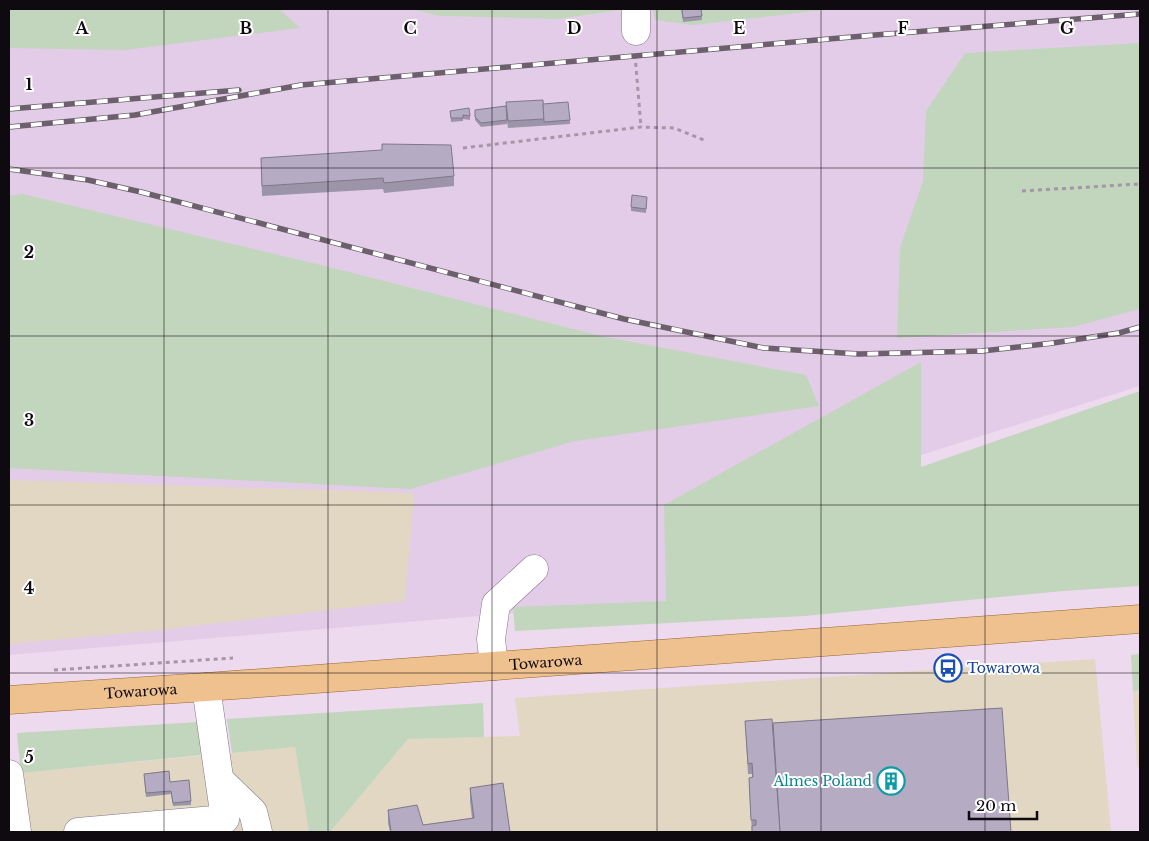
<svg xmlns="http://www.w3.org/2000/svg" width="1149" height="841" font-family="'Libre Baskerville',serif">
<rect width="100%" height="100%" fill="#eddaef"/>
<!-- built -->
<polygon fill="#e3cce7" points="9,9 411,9 439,16 558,19 633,9 1140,9 1140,386 819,487 819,588 9,655"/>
<!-- industrial -->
<g fill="#e1d7c2">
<polygon points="9,480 414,493 405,601 159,630 9,644"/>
<polygon points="1095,659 1111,832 330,832 408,739 520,736 515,698"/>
<polygon points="1140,690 1140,769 1137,766 1133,691"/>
<polygon points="295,747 309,832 9,832 9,774"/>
</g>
<!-- green -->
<g fill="#c1d6bd">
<polygon points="9,9 279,9 300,28 125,50 9,48"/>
<polygon points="411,9 630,9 558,19 439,16"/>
<polygon points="653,9 833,9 693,25 655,20"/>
<polygon points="1140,43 1140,309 1073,327 897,338 900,248 923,181 926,111 965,53"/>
<polygon points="23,194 333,268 601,336 806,375 819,406 575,441 410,489 9,468 9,196"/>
<polygon points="921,362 921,467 1140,391 1140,586 1063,591 805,616 515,631 513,607 666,601 664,505"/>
<polygon points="1140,654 1140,690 1133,691 1131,655"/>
<polygon points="483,703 484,737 408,739 330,832 309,832 295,747 232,753 227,719"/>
<polygon points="199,722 202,755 21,773 17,733"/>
</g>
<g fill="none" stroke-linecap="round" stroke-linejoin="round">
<!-- minor casing -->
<g stroke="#847386" stroke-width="29">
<g id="minor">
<polyline points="636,31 636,9"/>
<polyline points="494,666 491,639 496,604 534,569"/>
<polyline points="9,774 17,832"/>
<polyline points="220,780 253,812 258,832"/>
<polyline points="78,832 225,819 206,687"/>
</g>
</g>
<!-- major casing -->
<g stroke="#996630" stroke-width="29">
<g id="major">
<path id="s1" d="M 9,700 L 206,687 L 1140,619"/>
</g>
</g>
<!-- path -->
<g stroke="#a596a7" stroke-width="3" stroke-dasharray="4 4" stroke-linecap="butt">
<polyline points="635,55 641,127"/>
<polyline points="463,148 641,127 674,128 704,140"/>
<polyline points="1022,191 1140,184"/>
<polyline points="54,670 233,658"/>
</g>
<!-- minor -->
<use href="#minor" stroke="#fff" stroke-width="28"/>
<!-- major -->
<use href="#major" stroke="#efc18e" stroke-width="28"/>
<!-- rail casing -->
<g stroke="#6c606d" stroke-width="5.5">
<g id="rail">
<polyline points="9,109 239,90"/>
<polyline points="9,127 135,115 301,85 875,35 1140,14"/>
<polyline points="9,169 88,180 141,192 624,319 764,348 859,354 982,351 1053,343 1119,333 1140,327"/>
</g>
</g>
<!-- rail -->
<use href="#rail" stroke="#fff" stroke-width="4" stroke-dasharray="11" stroke-linecap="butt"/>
</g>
<!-- wall -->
<g fill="#9c94a9">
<polygon points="681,9 701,9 702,20 683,22"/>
<polygon points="506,102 543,104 570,120 570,124 508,128 507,121 507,124 481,127 475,120 475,110 506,106"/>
<polygon points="450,111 470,116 470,120 463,119 463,121 451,122"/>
<polygon points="261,158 454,176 454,186 384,193 383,189 262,196"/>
<polygon points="647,200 646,213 631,211 631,207"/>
<polygon points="1002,708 752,832 749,788 749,778 752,777 752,774 748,774 745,721 773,723"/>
<polygon points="144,777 170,782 191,801 191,805 173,806 171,794 146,797"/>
<polygon points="470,788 510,832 390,832 388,823 388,810 423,825 472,818 470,801"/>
</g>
<!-- building -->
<g fill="#b5acc4" stroke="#7f7889">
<polygon points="682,9 701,9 702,16 683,18"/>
<polygon points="543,100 544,119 508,121 506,102"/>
<polygon points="568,102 570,120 544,122 543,104"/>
<polygon points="506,106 507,120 481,123 475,117 475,110"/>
<polygon points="469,108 470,116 463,115 463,118 451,118 450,111"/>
<polygon points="382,144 451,145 454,176 384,183 383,178 262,186 261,158 382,150"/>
<polygon points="632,195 647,197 646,209 631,207"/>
<polygon points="1002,708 1011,832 780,832 773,723"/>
<polygon points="772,719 780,832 752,832 752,826 756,825 756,820 751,820 749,778 753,777 752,763 748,764 745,721"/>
<polygon points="169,771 170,782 189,780 191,801 173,803 171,791 146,793 144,774"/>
<polygon points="503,783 510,832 391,832 388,810 417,805 423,825 474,818 470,788"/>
</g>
<!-- grid -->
<path fill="none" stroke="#0f0910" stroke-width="1" stroke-opacity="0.55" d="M 164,9 L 164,832M 328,9 L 328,832M 492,9 L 492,832M 657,9 L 657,832M 821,9 L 821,832M 985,9 L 985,832M 9,168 L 1140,168M 9,336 L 1140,336M 9,505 L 1140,505M 9,673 L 1140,673"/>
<!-- icons -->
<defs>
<g id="bus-ring" transform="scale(1.4375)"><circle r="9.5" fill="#fff" stroke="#1a4fb4" stroke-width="1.5"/><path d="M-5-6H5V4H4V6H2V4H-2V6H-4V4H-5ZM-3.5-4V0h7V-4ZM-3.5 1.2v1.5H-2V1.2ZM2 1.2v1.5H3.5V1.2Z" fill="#1a4fb4"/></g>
<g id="building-ring" transform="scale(1.4375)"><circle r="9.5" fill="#fff" stroke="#0f9aa8" stroke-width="1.5"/><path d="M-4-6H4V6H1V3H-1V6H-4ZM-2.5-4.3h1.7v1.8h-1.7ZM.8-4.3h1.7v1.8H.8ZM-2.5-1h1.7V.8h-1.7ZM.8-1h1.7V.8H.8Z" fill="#0f9aa8"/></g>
</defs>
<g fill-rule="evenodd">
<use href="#bus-ring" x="948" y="668"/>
<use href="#building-ring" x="891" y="781"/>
</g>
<g text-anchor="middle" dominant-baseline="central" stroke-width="4" stroke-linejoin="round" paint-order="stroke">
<!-- street labels -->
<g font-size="14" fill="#0f0910" stroke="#fff">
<text stroke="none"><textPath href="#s1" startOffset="538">Towarowa</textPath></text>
<text stroke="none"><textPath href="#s1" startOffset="132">Towarowa</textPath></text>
</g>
<!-- transit labels -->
<g font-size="14" fill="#164399" stroke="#fff" text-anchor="start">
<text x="967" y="668">Towarowa</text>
</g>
<!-- culture labels -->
<g font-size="14" fill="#0d838f" stroke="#fff" text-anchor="end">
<text x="872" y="781">Almes Poland</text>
</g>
</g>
<g font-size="16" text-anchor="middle" font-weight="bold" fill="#0f0910" stroke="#fff" stroke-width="4" stroke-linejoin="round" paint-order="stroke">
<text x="82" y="34">A</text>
<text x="246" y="34">B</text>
<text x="410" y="34">C</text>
<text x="574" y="34">D</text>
<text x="739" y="34">E</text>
<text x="903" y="34">F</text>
<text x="1067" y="34">G</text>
<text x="29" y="90">1</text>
<text x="29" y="258">2</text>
<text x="29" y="426">3</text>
<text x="29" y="594">4</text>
<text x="29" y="763">5</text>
</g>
<!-- border -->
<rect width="1149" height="841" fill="none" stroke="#0f0910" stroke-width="20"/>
<!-- scale -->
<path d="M969 811v8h68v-8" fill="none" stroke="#0f0910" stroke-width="2.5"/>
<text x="976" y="811" font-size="15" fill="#0f0910" stroke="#ffffff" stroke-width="4" paint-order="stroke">20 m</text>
</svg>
